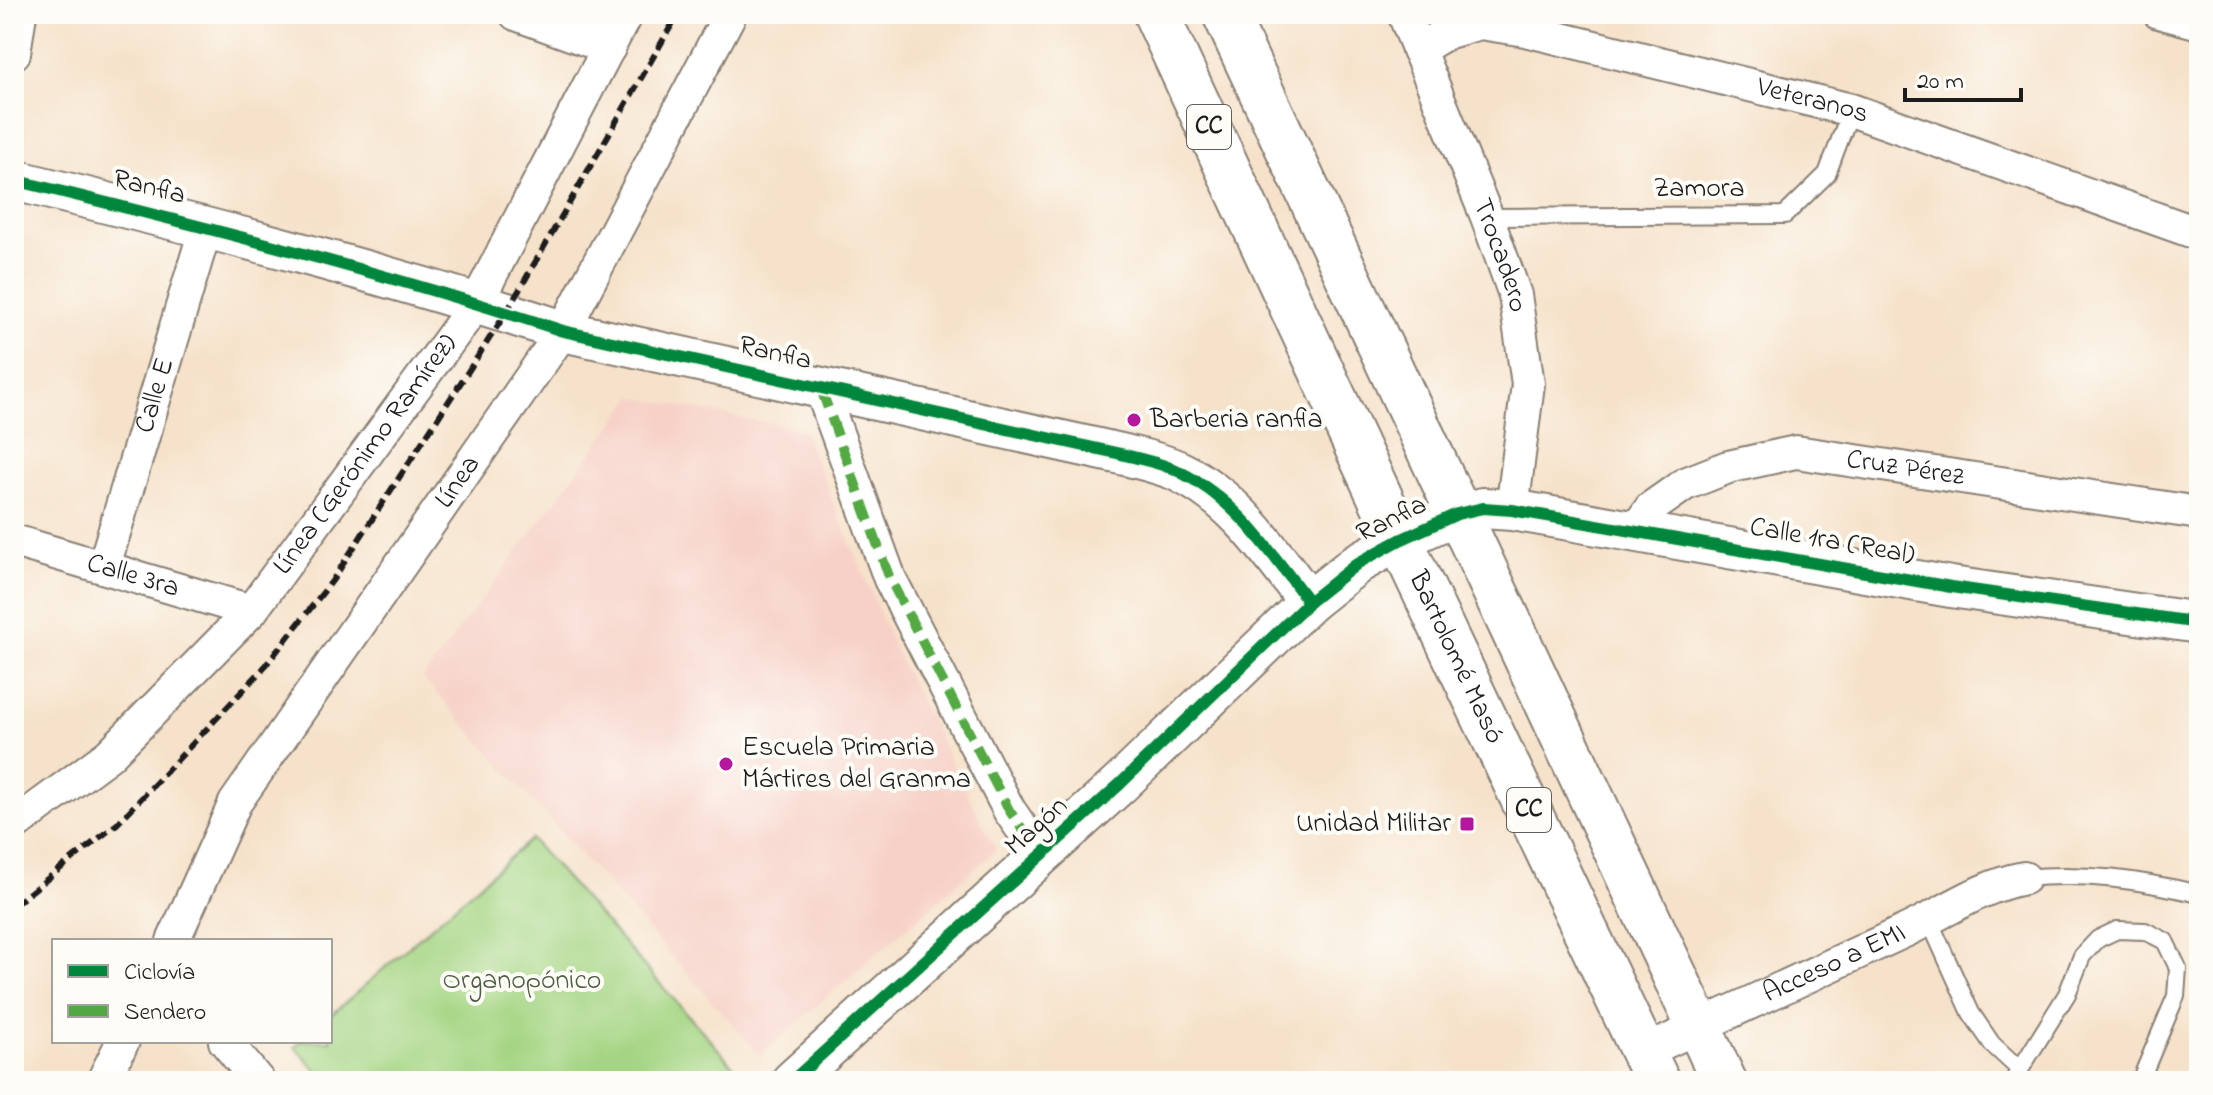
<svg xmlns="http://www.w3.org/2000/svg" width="2213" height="1095" font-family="'Indie Flower',sans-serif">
<rect width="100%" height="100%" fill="#fdfcf7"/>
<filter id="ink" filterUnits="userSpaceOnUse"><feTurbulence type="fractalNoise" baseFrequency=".0125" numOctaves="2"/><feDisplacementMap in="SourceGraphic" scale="16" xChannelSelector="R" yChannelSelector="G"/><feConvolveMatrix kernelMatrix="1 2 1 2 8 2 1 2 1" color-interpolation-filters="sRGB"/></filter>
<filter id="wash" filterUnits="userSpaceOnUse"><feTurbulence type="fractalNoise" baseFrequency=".006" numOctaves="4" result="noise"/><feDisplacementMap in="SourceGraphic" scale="32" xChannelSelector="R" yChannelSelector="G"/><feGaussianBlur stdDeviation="1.8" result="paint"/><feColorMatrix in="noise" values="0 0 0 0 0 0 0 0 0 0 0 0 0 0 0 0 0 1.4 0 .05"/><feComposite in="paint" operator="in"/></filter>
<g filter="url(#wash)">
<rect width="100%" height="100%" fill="#f6e2ca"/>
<!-- built -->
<polygon fill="#f7d1c7" points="633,397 803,430 900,661 996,850 760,1055 423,678"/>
<!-- green -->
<polygon fill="#a5d583" stroke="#607850" stroke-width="2" points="531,839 736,1069 722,1081 326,1081 295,1047 301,1041 330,1041 330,1016"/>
</g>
<g filter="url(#ink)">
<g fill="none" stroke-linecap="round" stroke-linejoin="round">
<!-- service casing -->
<g stroke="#897f73" stroke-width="20">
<g id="service">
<polyline points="2154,19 2199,31"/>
<polyline points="1487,217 1785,215 1827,174 1851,110"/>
<path d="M 2024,878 C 2084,872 2140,880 2199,894"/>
<polyline points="1929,920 1971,1013 1992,1044 2018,1068"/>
<polyline points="2013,1081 2067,994 2082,956 2098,939 2117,930 2145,931 2165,941 2178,968 2176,996 2140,1081"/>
</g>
</g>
<!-- minor casing -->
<g stroke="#897f73" stroke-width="36">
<g id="minor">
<polyline points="516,14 609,48"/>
<path id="s1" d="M 1404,14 L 1487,217 L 1515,295 L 1528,384 L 1512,510"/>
<path id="s2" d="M 1418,50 L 1446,33 L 1480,23 L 1525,30 L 1851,110 L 2199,234"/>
<polyline points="14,53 20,14"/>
<polyline points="821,389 890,579 1009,810 1041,856"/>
<path id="s3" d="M 1635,531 L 1651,508 L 1685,484 L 1728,467 L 1796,452 L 2199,513"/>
<path id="s4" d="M 14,541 L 251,611"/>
<path id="s5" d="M 104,566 L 206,227"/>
<path id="s6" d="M 14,825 L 109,755 L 251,611 L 476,304 L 626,14"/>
<path id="s7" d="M 173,941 L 235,803 L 563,331 L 730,14"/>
<polyline points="225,1041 258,1081"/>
<path id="s8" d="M 1644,1052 C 1731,1011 1819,971 1907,930 C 1946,912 1981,886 2024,878"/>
<polyline points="103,1081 123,1041"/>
</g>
</g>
<!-- tertiary casing -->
<g stroke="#897f73" stroke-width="44">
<g id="tertiary">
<path d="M 14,180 C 198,225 383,272 563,331 L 1121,454 C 1140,459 1162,463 1180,472 C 1237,500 1271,553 1309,602"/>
<polyline points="792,1081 1120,784 1309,602 1358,563 1400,540 1457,514 1483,508 1512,510 1951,587 2199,623"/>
</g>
</g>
<!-- primary casing -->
<g stroke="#897f73" stroke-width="48">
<g id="primary">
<path id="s9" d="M 1156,14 L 1400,540 L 1657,1081"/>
<polyline points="1225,14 1724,1081"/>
</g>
</g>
<!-- service -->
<use href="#service" stroke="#fff" stroke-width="16"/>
<!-- minor -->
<use href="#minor" stroke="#fff" stroke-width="32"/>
<!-- tertiary -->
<use href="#tertiary" stroke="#fff" stroke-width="40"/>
<!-- primary -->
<use href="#primary" stroke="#fff" stroke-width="44"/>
<!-- rail -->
<polyline stroke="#1c1c1c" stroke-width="6" stroke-dasharray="12 6" stroke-linecap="butt" points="14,905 117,824 262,670 332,581 506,313 678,14"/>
<!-- quiet -->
<polyline stroke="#52a943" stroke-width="10" stroke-dasharray="20 10" stroke-linecap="butt" points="821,389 890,579 1009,810 1041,856"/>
<!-- cycleway casing -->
<g stroke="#fdfcf7" stroke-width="17">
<g id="cycleway">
<path d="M 14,180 C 198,225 383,272 563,331 L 1121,454 C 1140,459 1162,463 1180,472 C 1237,500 1271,553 1309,602"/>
<polyline points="792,1081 1120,784 1309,602 1358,563 1400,540 1457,514 1483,508 1512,510 1951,587 2199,623"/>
</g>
</g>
<!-- cycleway -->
<use href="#cycleway" stroke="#00873e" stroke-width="12"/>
</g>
</g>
<!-- markers -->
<g fill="#b5179e" stroke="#fdfcf7" stroke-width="3">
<circle cx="1134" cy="420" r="8"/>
<circle cx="726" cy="764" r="8"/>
<rect x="1459" y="816" width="16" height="16" rx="4"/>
</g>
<g text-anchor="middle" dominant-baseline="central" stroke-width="8" stroke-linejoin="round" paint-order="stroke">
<!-- shield labels -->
<g fill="#fdfcf7" stroke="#605f5e" stroke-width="2">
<rect x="1187" y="105" width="44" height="44" rx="6"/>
<rect x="1507" y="788" width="44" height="44" rx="6"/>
</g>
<g font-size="26" font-weight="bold" fill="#1c1c1c">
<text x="1209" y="127">CC</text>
<text x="1529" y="810">CC</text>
</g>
<!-- street labels -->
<g font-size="28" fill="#1c1c1c" stroke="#fdfcf7">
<text stroke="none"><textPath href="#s2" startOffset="410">Veteranos</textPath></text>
<text transform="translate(149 188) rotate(14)">Ranfla</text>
<text x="1699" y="189">Zamora</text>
<text stroke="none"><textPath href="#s1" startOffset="260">Trocadero</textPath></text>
<text transform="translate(775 354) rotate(13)">Ranfla</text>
<text stroke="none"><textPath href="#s5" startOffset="178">Calle E</textPath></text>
<text stroke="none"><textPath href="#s6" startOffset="514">Línea (Gerónimo Ramírez)</textPath></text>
<text stroke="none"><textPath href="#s3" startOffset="296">Cruz Pérez</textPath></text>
<text stroke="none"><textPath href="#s7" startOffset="542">Línea</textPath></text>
<text transform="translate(1392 520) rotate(-26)">Ranfla</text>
<text transform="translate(1832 542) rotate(10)">Calle 1ra (Real)</text>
<text stroke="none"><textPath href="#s4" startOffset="124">Calle 3ra</textPath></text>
<text stroke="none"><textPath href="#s9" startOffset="710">Bartolomé Masó</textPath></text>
<text transform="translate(1037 827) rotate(-42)">Magón</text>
<text stroke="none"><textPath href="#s8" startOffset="210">Acceso a EMI</textPath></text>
</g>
<!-- poi labels -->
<g font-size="28" fill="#1c1c1c" stroke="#fdfcf7" text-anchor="start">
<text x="1150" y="420">Barberia ranfla</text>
<text x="742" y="748">Escuela Primaria<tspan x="742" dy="32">Mártires del Granma</tspan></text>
<text x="1451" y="824" text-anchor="end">Unidad Militar</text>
</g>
<!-- park labels -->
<g font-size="28" fill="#4c5d40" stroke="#fdfcf7">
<text x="522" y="981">Organopónico</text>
</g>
</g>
<!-- margin -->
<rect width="2213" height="1095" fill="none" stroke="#fdfcf7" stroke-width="48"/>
<!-- legend -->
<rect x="52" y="939" width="280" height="104" fill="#fdfcf7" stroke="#a3a29f" stroke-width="2"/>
<rect x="68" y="965" width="40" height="12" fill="#00873e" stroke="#a3a29f" stroke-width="2"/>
<text x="124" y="979" font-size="24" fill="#1c1c1c">Ciclovía</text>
<rect x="68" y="1005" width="40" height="12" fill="#52a943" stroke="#a3a29f" stroke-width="2"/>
<text x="124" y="1019" font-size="24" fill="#1c1c1c">Sendero</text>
<!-- scale -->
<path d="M1905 88v12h116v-12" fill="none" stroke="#1c1c1c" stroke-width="4"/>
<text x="1917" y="88" font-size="24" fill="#1c1c1c" stroke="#fdfcf7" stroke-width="6" paint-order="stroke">20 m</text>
</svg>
